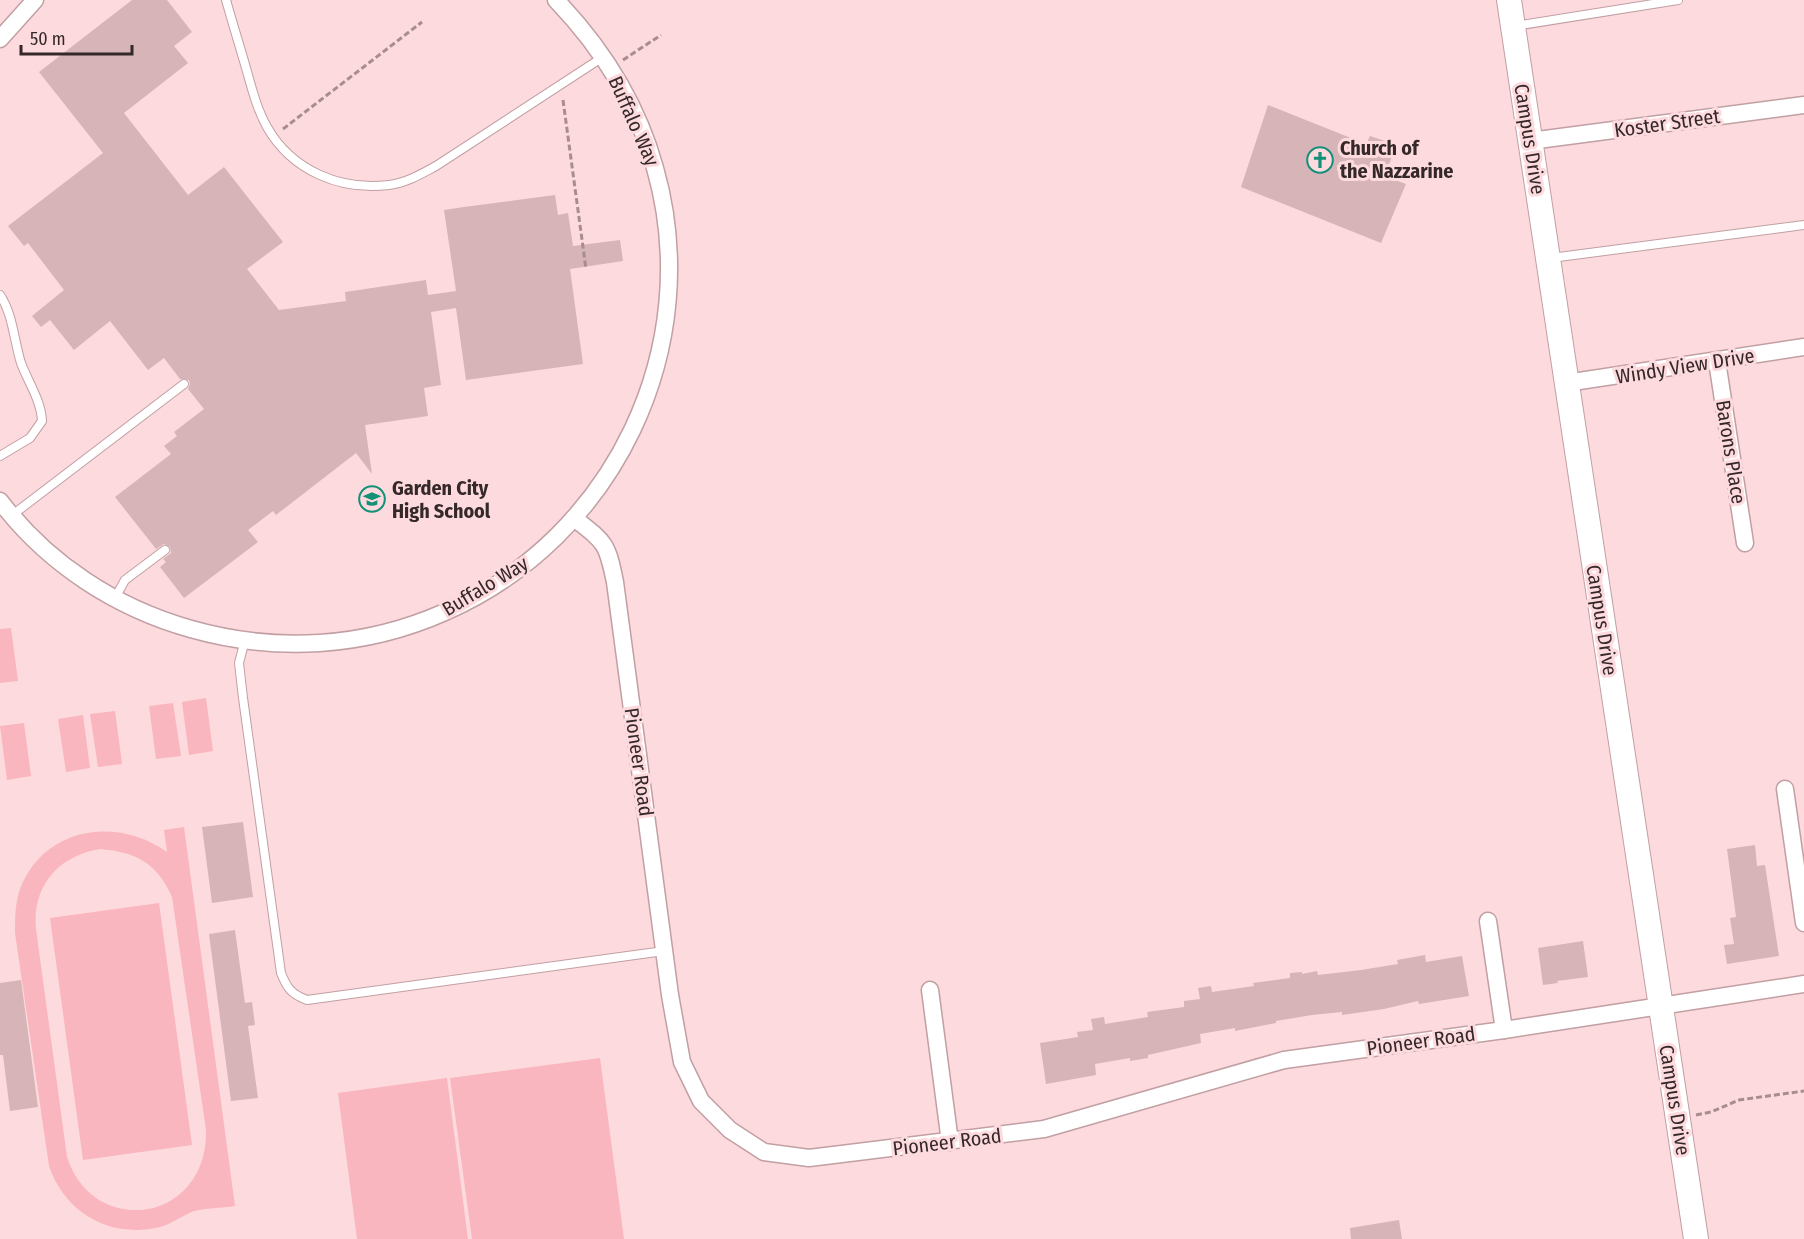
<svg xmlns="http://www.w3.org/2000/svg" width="1804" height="1239" font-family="'Fira Sans Condensed',sans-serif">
<rect width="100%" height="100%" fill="#fddadd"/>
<!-- green -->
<g fill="#fab6be" fill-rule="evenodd">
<polygon points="11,628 18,681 0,683 0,629"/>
<polygon points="206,698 213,751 189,755 182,702"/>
<polygon points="173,703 181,756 156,759 149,706"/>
<polygon points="115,711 122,764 98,767 90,714"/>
<polygon points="83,715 90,768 66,772 58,719"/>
<polygon points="24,723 31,776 7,780 0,726"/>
<path d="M 184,827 L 235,1206 C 223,1208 200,1208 189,1213 C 179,1218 171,1224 160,1227 C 110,1239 65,1213 49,1166 L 15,933 C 15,915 15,898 23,882 C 50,825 120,818 167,852 L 164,830 ZM 100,849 C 136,852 157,863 172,897 L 206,1130 C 208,1223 93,1239 67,1157 L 36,929 C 32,886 58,856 100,849 Z"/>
<polygon points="159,903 192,1145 83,1160 50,918"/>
<polygon points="600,1058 624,1239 472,1239 450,1078"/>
<polygon points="447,1078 468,1239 357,1239 338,1093"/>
</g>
<!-- building -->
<g fill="#d6b4b8">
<polygon points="132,0 167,0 192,32 174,46 188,63 124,113 188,195 224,167 235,181 283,242 247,269 279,310 346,301 345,292 426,280 428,295 456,291 444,210 464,207 555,195 558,215 568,213 573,246 620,240 623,261 570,269 583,364 466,380 456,308 431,312 441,385 424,388 428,416 365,425 372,474 356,453 276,515 273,511 248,530 258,542 184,598 160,567 166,562 163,559 171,553 170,547 164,544 156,549 115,497 171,454 164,446 177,436 174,432 204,409 188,389 190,384 189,380 180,379 164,358 148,370 110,321 74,350 50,320 41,327 32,316 64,290 28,243 24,246 8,226 103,153 39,72"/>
<polygon points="1268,105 1366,144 1370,136 1397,145 1384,176 1406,184 1381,243 1241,187"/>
<polygon points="243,822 253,897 212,903 202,827"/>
<polygon points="1755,845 1757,866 1765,865 1779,956 1727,964 1724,945 1734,944 1730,918 1736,917 1727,849"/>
<polygon points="235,930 245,1003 252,1002 255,1025 248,1026 258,1098 231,1101 209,934"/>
<polygon points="1583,941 1588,977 1557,981 1558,983 1543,985 1538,948"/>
<polygon points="1425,955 1426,962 1462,956 1469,996 1419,1004 1418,1001 1384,1009 1342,1015 1342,1012 1312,1015 1276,1021 1276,1023 1235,1031 1235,1028 1200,1034 1201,1043 1148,1055 1148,1058 1130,1061 1130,1058 1095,1064 1096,1075 1046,1084 1040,1043 1078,1037 1077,1032 1093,1030 1091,1019 1104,1017 1105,1024 1148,1017 1147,1012 1184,1007 1184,1001 1200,999 1198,988 1211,986 1212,992 1254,986 1253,983 1290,978 1290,973 1302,972 1302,974 1317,971 1318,975 1361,970 1398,964 1397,960"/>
<polygon points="21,980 38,1107 10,1111 3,1055 0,1055 0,983"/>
<polygon points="1399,1220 1402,1239 1351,1239 1350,1228"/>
</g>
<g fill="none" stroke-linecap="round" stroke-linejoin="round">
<!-- lane casing -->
<g stroke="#c19fa3" stroke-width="10">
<g id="lane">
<path d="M 226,0 C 233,25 241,50 248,75 C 253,93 258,111 267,127 C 292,171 341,191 389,185 C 406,183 421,174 436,166 L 603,57"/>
<polyline points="1515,26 1678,0"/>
<polyline points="1551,258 1804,225"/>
<path d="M 0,295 C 13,314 14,341 21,363 C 28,382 41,400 42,421 L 30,438 L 0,456"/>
<polyline points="11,516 184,384"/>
<polyline points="115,598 125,580 165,550"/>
<path d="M 245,640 L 239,663 L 243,698 L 281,973 C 287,988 291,994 307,1000 L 664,951"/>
</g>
</g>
<!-- street casing -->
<g stroke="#c19fa3" stroke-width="19">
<g id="street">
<polyline points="0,39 35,0"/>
<polyline points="1530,141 1804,105"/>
<polyline points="1717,361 1745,543"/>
<polyline points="1566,383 1804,347"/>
<path d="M 0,501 C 48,564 116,608 191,629 C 276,653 364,648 445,612 C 614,538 706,347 655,168 C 637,103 602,48 556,0"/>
<path d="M 574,518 C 606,543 607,543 615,582 L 670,995 L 682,1062 L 701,1101 L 730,1130 L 764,1152 L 809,1158 L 1044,1129 L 1284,1060 L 1504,1030 L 1804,984"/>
<polyline points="1785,789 1804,923"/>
<polyline points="1488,921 1504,1030"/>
<polyline points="930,990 950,1142"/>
</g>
</g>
<!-- secondary casing -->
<g stroke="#c19fa3" stroke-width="26">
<polyline id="secondary" points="1509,0 1696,1239"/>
</g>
<!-- path -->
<g stroke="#a78d8f" stroke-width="3" stroke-dasharray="6 3" stroke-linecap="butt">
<polyline points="623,60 661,35"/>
<polyline points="563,100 586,269"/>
<polyline points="283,129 422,22"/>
<polyline points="1696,1115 1711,1112 1739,1100 1804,1091"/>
</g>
<!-- lane -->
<use href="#lane" stroke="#fff" stroke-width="8"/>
<!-- street -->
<use href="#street" stroke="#fff" stroke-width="16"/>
<!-- secondary -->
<use href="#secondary" stroke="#fff" stroke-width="24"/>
</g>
<!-- icons -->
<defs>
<g id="church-ring" transform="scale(1.35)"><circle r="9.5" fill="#fddadd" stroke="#129178" stroke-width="1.5"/><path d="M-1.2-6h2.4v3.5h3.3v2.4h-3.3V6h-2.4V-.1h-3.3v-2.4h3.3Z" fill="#129178"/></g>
<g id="school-ring" transform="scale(1.35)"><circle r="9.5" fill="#fddadd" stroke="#129178" stroke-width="1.5"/><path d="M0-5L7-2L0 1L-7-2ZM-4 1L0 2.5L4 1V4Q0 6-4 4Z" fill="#129178"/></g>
</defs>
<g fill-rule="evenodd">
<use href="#church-ring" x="1320" y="160"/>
<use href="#school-ring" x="372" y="499"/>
</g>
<g text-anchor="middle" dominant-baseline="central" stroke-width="6" stroke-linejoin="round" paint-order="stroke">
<!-- street labels -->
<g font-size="20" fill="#352829" stroke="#fddadd">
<text transform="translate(634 121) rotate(66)">Buffalo Way</text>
<text transform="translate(1667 123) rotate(-8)">Koster Street</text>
<text transform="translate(1530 139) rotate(81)">Campus Drive</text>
<text transform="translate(1685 366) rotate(-9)">Windy View Drive</text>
<text transform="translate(1731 452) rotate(81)">Barons Place</text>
<text transform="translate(485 586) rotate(-31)">Buffalo Way</text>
<text transform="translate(1602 620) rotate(81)">Campus Drive</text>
<text transform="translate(639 762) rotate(82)">Pioneer Road</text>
<text transform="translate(1421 1041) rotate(-8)">Pioneer Road</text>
<text transform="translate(1675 1100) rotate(81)">Campus Drive</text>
<text transform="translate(947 1142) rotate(-7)">Pioneer Road</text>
</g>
<!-- poi labels -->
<g font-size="20" font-weight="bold" fill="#352829" stroke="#fddadd" text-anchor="start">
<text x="1340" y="148">Church of<tspan x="1340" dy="23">the Nazzarine</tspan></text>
<text x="392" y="488">Garden City<tspan x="392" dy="23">High School</tspan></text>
</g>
</g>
<!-- scale -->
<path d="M21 45v9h111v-9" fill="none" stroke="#352829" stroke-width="3"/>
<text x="30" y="45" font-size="18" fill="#352829" stroke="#fddadd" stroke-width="4.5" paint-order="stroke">50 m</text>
</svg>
